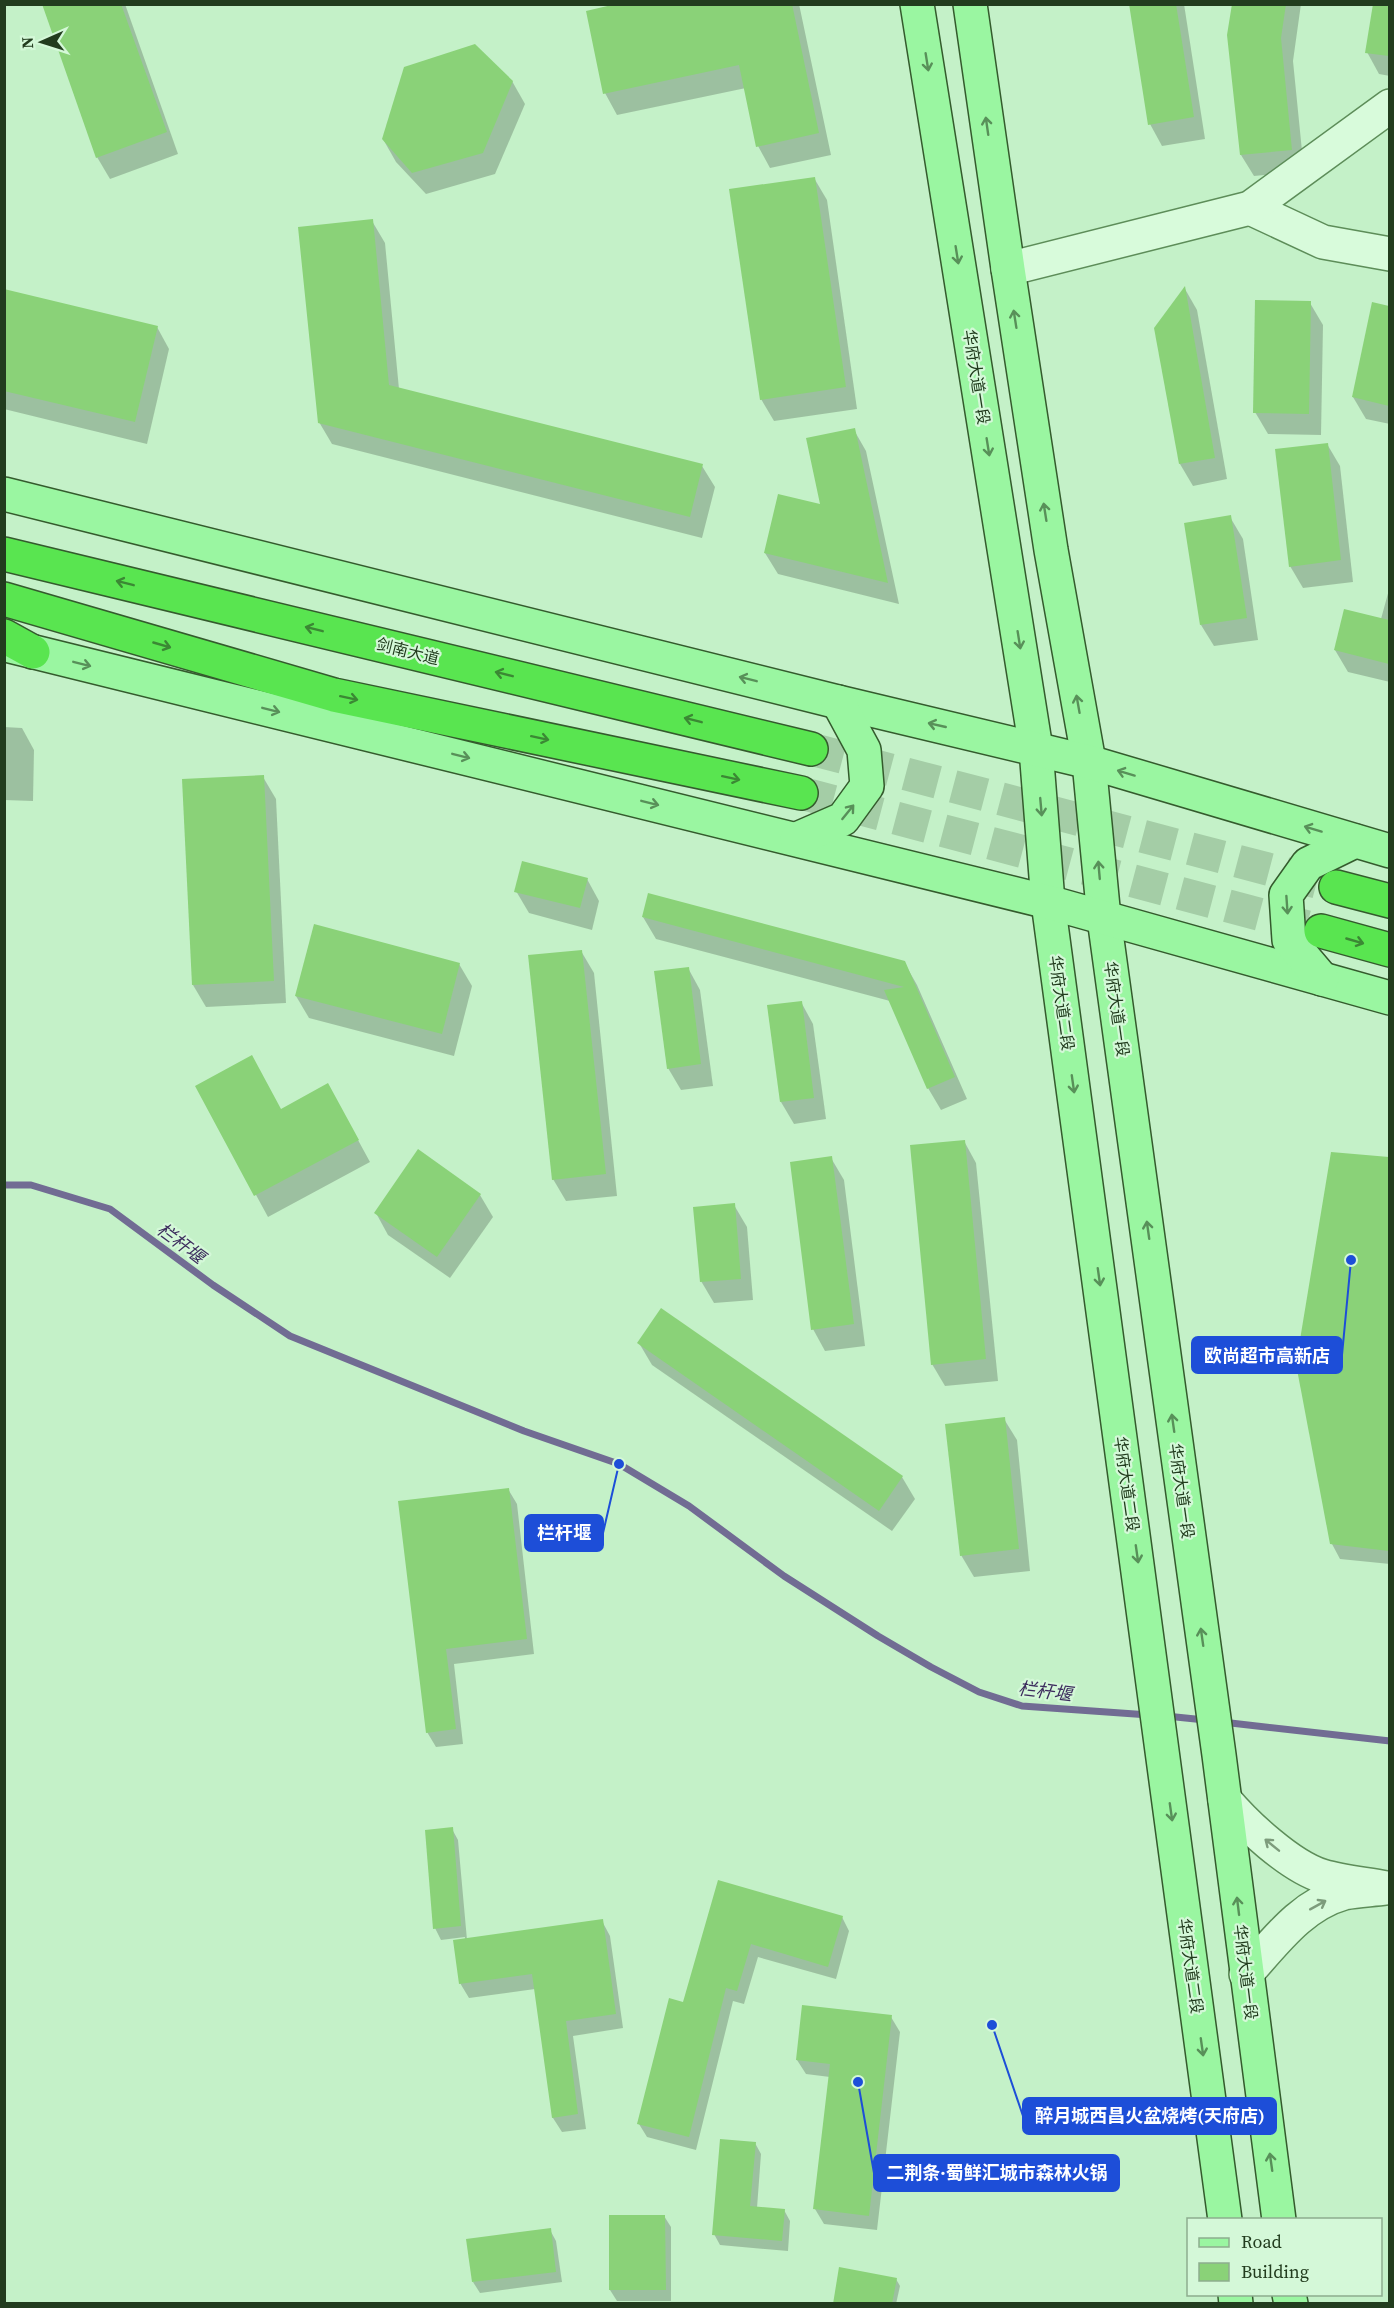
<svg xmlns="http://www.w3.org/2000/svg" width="1394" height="2308" font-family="'Source Serif 4','Noto Sans SC',serif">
<rect width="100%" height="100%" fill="#c4f1c8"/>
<!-- shadow -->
<g fill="#0003">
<polygon points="43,4 125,4 178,154 110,179 97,157"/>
<polygon points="624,4 799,4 831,155 770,168 758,146 746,88 617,115 605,93"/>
<polygon points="1131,4 1184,4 1205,139 1162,146 1150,124"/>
<polygon points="1233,4 1301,4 1293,61 1304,171 1254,176 1241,155"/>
<polygon points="1374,4 1390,4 1390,76 1379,74 1367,52"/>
<polygon points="512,81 525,104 495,174 426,194 396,162 383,139"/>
<polygon points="814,178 827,200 857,409 774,421 761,399"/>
<polygon points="372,221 385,243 399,389 702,466 715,487 702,538 332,444 319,422"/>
<polygon points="1185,289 1197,310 1227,479 1193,486 1180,464"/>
<polygon points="4,290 157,327 169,349 147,444 4,409"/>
<polygon points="1310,303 1323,325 1321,435 1268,434 1255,412"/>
<polygon points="1373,304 1390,307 1390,424 1366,419 1353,397"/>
<polygon points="854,430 866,451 899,604 778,574 765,553 822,506"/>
<polygon points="1327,444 1340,466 1353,582 1303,588 1290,566"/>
<polygon points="1230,517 1243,539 1258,640 1214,646 1201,625"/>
<polygon points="1390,586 1390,682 1348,672 1335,650 1381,619"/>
<polygon points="4,727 22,728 34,750 33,801 4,800"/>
<polygon points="263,777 276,799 286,1003 206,1007 193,985"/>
<polygon points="587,879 599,901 592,930 529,913 516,891"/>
<polygon points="643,917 904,962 917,985 967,1099 941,1110 928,1088 890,1001 656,939"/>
<polygon points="581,951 594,973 617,1196 566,1201 553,1179"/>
<polygon points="459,964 472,986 454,1056 309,1018 296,996"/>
<polygon points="688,968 700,990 713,1086 681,1090 668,1068"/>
<polygon points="801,1002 813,1024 826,1119 794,1124 781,1102"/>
<polygon points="197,1086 281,1110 340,1107 370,1162 268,1217"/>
<polygon points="964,1141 976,1163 998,1381 945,1386 932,1364"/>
<polygon points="1333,1153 1390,1158 1390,1564 1340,1559 1332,1544"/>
<polygon points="831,1158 844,1180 865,1346 825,1351 813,1329"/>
<polygon points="480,1195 493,1217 450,1278 388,1235 376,1213"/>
<polygon points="734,1205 747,1227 753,1300 714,1303 701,1281"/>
<polygon points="639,1343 902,1477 915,1499 892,1531 652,1365"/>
<polygon points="1004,1419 1017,1440 1030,1571 974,1577 961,1555"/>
<polygon points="508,1489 517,1504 534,1654 454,1664 463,1744 436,1747 427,1732 399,1502"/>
<polygon points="452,1829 458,1840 467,1940 602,1921 610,1936 623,2028 573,2036 586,2129 562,2132 553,2118 535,1989 469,1998 460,1983 465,1937 441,1940 435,1928"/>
<polygon points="719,1882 842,1917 849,1931 836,1979 758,1957 744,2004 733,2001 696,2150 647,2137 639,2124 684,2004"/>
<polygon points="891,2017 900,2032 877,2230 824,2224 815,2209 830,2077 806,2074 797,2060"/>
<polygon points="755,2143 761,2154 757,2208 784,2210 790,2221 788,2251 720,2245 714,2234"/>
<polygon points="664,2216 671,2227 671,2301 617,2301 610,2290"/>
<polygon points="550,2230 556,2241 562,2282 480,2293 473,2282"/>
<polygon points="896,2279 900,2286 896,2304 834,2304"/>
</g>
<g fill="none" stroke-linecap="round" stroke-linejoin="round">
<!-- stream -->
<g stroke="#716c93" stroke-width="7">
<polyline points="4,1185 31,1185 110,1209 213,1285 290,1336 524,1431 619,1464 689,1506 784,1576 878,1636 931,1667 979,1692 1022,1706 1149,1715"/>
<polyline points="1166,1716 1205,1720"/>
<polyline points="1222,1722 1390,1741"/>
</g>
</g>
<!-- building -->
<g fill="#8ad278">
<polygon points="42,4 121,4 167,132 96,158"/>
<polygon points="616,4 792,4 819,133 756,147 739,65 603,94 586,11"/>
<polygon points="1129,4 1176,4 1194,117 1148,125"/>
<polygon points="1232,4 1286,4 1281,38 1292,150 1240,155 1227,35"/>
<polygon points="1373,4 1389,4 1389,56 1365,53"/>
<polygon points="475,44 513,81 483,153 412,173 382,139 404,67"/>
<polygon points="815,177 846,387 760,400 729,189"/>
<polygon points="373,219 389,385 703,464 690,517 318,423 298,227"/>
<polygon points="1185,286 1215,458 1179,464 1154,328"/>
<polygon points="4,289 158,326 135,422 4,391"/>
<polygon points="1255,300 1311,301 1309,414 1253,413"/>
<polygon points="1372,302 1389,306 1389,406 1352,397"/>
<polygon points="855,428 888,583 764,553 778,494 820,504 806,438"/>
<polygon points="1328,443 1341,560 1289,567 1275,449"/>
<polygon points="1231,515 1247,618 1200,625 1184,523"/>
<polygon points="1344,609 1389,620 1389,664 1334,650"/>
<polygon points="264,775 274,981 192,985 182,779"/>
<polygon points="522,861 588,878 580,908 514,892"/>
<polygon points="648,893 905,961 955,1077 927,1089 884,990 904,987 642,917"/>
<polygon points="314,924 460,963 442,1034 295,996"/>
<polygon points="582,950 606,1174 552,1180 528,955"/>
<polygon points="689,967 701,1064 667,1069 654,971"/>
<polygon points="802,1001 814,1098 780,1102 767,1005"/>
<polygon points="252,1055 281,1109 328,1083 359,1140 254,1196 195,1086"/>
<polygon points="965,1140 986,1359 931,1365 910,1145"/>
<polygon points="418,1149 481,1194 437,1257 374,1213"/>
<polygon points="1331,1152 1389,1157 1389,1551 1330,1544 1296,1364"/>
<polygon points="832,1156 854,1324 811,1330 790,1162"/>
<polygon points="735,1203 741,1279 700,1282 693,1207"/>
<polygon points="661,1308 903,1476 879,1511 637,1343"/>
<polygon points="1005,1417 1019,1549 960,1556 945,1424"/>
<polygon points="509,1488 527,1639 446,1649 456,1729 426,1733 398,1501"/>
<polygon points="453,1827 461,1926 433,1929 425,1830"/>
<polygon points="718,1880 843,1916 828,1967 751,1944 737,1991 726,1988 689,2137 637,2124 669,1998 683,2002"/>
<polygon points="603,1919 616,2014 566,2021 578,2114 552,2118 532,1974 459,1984 453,1940"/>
<polygon points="802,2005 892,2015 869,2216 813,2209 830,2064 796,2060"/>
<polygon points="720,2139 756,2142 750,2206 785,2209 782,2241 712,2235"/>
<polygon points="609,2215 665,2215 666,2290 609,2290"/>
<polygon points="551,2228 556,2272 472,2282 466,2239"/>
<polygon points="839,2267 897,2278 892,2304 833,2304"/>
</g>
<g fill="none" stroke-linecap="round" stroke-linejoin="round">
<!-- highway-tunnel -->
<g stroke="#a4cda6" stroke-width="33" stroke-dasharray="33 16" stroke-linecap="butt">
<polyline points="811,749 1336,887"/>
<polyline points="801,793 1315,929"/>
</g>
<!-- minor casing -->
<g stroke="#5d8d59" stroke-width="36">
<g id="minor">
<polyline points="1250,208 1323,242 1390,254"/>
<polyline points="1008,269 1250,208 1390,106"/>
<path d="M 1225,1800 C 1246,1825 1290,1866 1322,1876 C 1342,1882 1365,1884 1386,1888 C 1372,1890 1357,1890 1344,1893 C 1301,1905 1275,1942 1246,1974"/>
</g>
</g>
<!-- major casing -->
<g stroke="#345b2d" stroke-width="36">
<g id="major">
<polyline points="917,4 1036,749 1048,902 1225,2220"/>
<polyline points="970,4 1008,269 1051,550 1089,762 1104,918 1219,1755 1279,2220"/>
<polyline points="4,494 838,702 1089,762 1390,851"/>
<polyline points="6,645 1048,902 1390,998"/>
<polyline points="797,839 843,819 867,786 864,750 838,702"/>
<polyline points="1322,979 1289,940 1286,895 1308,864 1355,841"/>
<polyline points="1235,2294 1236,2304"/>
<polyline points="1289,2294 1291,2304"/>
</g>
</g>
<!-- highway casing -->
<g stroke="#345b2d" stroke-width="36">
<g id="highway">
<polyline points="4,554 811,749"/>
<polyline points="4,599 334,695 801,793"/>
<polyline points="4,636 33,652"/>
<polyline points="1336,887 1390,901"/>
<polyline points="1321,931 1390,950"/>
</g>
</g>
<!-- minor -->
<use href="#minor" stroke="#d8fbdb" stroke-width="33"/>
<!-- major -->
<use href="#major" stroke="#9af6a1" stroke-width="33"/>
<!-- highway -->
<use href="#highway" stroke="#59e550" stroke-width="33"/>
</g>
<!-- one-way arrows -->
<defs><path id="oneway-shaft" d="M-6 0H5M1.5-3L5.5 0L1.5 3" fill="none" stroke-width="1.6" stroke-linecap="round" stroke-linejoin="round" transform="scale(1.5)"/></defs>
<g stroke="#589059">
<use href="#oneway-shaft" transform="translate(927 62) rotate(81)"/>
<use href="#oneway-shaft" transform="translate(987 126) rotate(-98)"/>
<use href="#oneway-shaft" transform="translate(957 255) rotate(81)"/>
<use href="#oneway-shaft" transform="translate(1015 319) rotate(-99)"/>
<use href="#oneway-shaft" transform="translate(988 447) rotate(81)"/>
<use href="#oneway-shaft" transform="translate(1045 512) rotate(-99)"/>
<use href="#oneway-shaft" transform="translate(1019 640) rotate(81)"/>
<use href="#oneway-shaft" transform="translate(82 664) rotate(14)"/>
<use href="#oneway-shaft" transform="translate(748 679) rotate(-166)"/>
<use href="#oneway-shaft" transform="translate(1078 704) rotate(-100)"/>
<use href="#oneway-shaft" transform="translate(271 710) rotate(14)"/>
<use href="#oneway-shaft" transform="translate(937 725) rotate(-167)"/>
<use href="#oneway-shaft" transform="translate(461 756) rotate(14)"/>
<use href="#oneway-shaft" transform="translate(1126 773) rotate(-163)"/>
<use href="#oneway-shaft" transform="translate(650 803) rotate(14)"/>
<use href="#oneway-shaft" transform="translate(1041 807) rotate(85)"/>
<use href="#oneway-shaft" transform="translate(848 812) rotate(-51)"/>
<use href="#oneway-shaft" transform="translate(1313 829) rotate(-163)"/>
<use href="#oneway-shaft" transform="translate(1099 870) rotate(-95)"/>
<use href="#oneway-shaft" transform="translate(1287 905) rotate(86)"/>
<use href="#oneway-shaft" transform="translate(1073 1084) rotate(82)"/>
<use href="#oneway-shaft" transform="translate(1148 1230) rotate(-98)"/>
<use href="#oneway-shaft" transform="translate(1099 1277) rotate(82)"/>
<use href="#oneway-shaft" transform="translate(1173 1423) rotate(-98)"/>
<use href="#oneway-shaft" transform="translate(1137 1554) rotate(82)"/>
<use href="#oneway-shaft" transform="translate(1202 1637) rotate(-98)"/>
<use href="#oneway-shaft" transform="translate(1171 1812) rotate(82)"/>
<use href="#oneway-shaft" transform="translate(1238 1906) rotate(-97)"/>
<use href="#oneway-shaft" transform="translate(1202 2047) rotate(82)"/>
<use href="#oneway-shaft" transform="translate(1271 2162) rotate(-98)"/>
</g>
<g stroke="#3b8834">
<use href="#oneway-shaft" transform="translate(125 583) rotate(-166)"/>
<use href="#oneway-shaft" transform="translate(314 629) rotate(-166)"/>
<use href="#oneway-shaft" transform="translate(162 645) rotate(16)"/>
<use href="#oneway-shaft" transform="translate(504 674) rotate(-166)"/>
<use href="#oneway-shaft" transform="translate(349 698) rotate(12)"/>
<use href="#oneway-shaft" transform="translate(693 720) rotate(-166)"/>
<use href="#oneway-shaft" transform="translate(540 738) rotate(12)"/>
<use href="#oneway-shaft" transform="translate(731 778) rotate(12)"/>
<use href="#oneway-shaft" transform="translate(1355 941) rotate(16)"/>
</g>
<g stroke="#7d9c7c">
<use href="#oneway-shaft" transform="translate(1272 1845) rotate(-141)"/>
<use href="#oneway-shaft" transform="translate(1318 1905) rotate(-29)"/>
</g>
<g text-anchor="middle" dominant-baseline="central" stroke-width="4.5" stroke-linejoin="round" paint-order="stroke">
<!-- street labels -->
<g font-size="16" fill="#223c1e" stroke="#d4f8d8">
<text transform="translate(977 377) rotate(81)">华府大道一段</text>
<text transform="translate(408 651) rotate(14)">剑南大道</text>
<text transform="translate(1062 1003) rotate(82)">华府大道二段</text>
<text transform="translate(1117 1009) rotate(82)">华府大道一段</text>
<text transform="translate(1127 1484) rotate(82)">华府大道二段</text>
<text transform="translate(1182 1491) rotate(82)">华府大道一段</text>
<text transform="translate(1191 1966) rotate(82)">华府大道二段</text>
<text transform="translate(1246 1972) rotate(83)">华府大道一段</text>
</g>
<!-- water labels -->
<g font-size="18" font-style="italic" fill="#3c2c5d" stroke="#d4f8d8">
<text transform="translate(181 1243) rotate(37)">栏杆堰</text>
<text transform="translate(1045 1691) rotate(7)">栏杆堰</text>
</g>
</g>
<!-- callouts -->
<path fill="none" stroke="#1d4ed8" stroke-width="2" d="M1351 1260L1342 1355M619 1464L603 1533M992 2025L1023 2116M858 2082L874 2173"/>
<g fill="#1d4ed8" stroke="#d4f8d8" stroke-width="2">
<circle cx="1351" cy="1260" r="6"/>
<circle cx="619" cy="1464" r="6"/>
<circle cx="992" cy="2025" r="6"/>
<circle cx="858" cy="2082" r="6"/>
</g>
<g fill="#1d4ed8" stroke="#1d4ed8" stroke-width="2">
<rect x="1192" y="1337" width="150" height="36" rx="6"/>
<rect x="525" y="1515" width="78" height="36" rx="6"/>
<rect x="1023" y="2098" width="253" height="36" rx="6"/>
<rect x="874" y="2155" width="245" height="36" rx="6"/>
</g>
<g font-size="18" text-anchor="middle" font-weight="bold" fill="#fff">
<text x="1267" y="1362">欧尚超市高新店</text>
<text x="564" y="1539">栏杆堰</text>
<text x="1150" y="2122">醉月城西昌火盆烧烤(天府店)</text>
<text x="997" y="2179">二荆条·蜀鲜汇城市森林火锅</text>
</g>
<!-- border -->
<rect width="1394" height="2308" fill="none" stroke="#223c1e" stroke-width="12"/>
<!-- legend -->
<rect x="1187" y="2218" width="195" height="78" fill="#d4f8d8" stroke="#8dad8e" stroke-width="1.5"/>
<rect x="1199" y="2238" width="30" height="9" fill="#9af6a1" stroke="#8dad8e" stroke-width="1.5"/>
<text x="1241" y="2248" font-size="18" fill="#223c1e">Road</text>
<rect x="1199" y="2263" width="30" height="18" fill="#8ad278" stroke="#8dad8e" stroke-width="1.5"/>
<text x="1241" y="2278" font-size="18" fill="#223c1e">Building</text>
<!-- north arrow -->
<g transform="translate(42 42) rotate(267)" stroke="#d4f8d8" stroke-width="4.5" paint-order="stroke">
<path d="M0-4.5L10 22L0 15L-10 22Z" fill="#223c1e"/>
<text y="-9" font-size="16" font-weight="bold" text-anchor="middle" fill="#223c1e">N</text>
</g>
</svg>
